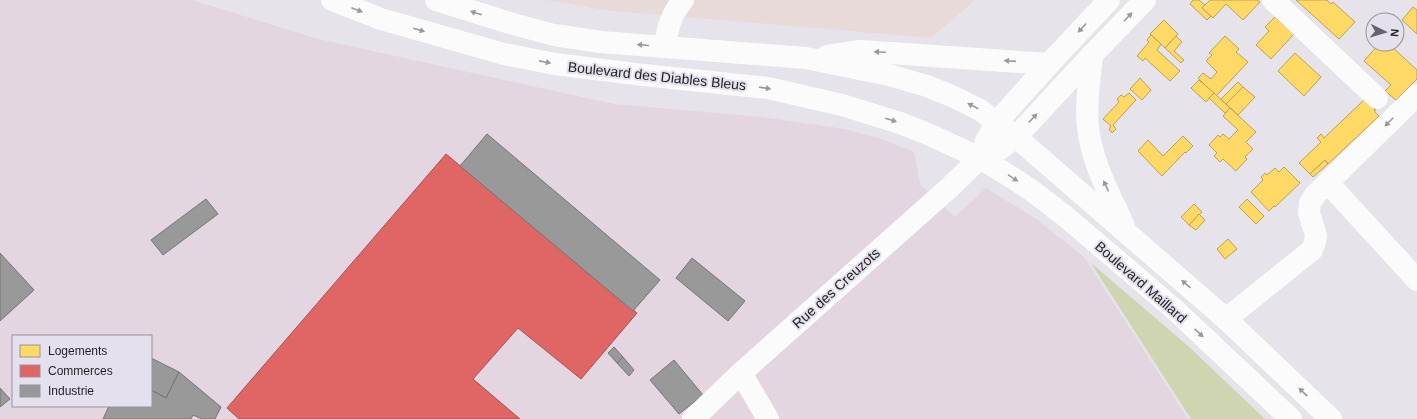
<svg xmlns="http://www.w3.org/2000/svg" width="1417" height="419" font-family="Arial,sans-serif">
<rect width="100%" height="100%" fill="#e6e3ea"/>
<!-- commercial -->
<polygon fill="#e9dada" points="546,0 973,0 973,2 931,38 604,10"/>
<!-- industrial -->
<path fill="#e3d6e0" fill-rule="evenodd" d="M 0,0 L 192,0 L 318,39 L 614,104 L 762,117 L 844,129 L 881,139 L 914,152 L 920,184 L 955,217 L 986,188 L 1036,219 L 1084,257 L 1188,419 L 0,419 ZM 13,336 L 151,336 L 151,406 L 13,406 Z"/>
<!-- green -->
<polygon fill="#cfd4b1" points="1091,263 1188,346 1265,419 1191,419"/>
<!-- homes -->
<g fill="#ffd966" stroke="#bca152">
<polygon points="1193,0 1199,0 1205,5 1202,8 1211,16 1207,20 1190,4"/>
<polygon points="1210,0 1257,0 1260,2 1243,20 1226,4 1213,18 1202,8"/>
<polygon points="1296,0 1327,0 1331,4 1333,2 1355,22 1339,39"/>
<polygon points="1413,7 1417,10 1417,34 1402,20"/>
<polygon points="1275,17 1294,34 1271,59 1256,45 1269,31 1265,27"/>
<polygon points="1164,20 1178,34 1165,48 1150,34"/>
<polygon points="1151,35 1161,44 1157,50 1180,71 1170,81 1145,58 1143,61 1137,56 1149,42 1147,40"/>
<polygon points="1176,36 1182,42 1174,51 1184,60 1181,63 1165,48"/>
<polygon points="1225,36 1239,49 1236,52 1248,62 1216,96 1198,78 1203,73 1211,79 1217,72 1206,61 1212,55 1209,53"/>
<polygon points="1379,44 1389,44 1417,70 1417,79 1396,100 1385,91 1391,85 1364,61"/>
<polygon points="1295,53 1321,77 1304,96 1278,71"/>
<polygon points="1140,78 1151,90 1142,100 1130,89"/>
<polygon points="1199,80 1214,93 1206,102 1191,88"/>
<polygon points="1238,82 1243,87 1226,104 1221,99"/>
<polygon points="1243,87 1255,97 1238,115 1226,104"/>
<polygon points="1129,93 1136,100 1113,125 1116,129 1112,133 1109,129 1111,126 1103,119 1119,102 1117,99 1121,95 1124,97"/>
<polygon points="1214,93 1230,108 1225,113 1209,98"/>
<polygon points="1364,100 1376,110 1374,111 1379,116 1328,164 1325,160 1310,174 1299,163 1321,142 1317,138 1321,134 1324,138"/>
<polygon points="1230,108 1256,132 1246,142 1253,149 1245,157 1247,159 1236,171 1223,159 1220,162 1214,156 1217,153 1209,145 1218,135 1220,137 1223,134 1229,139 1238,130 1223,116"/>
<polygon points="1183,136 1193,146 1186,153 1185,152 1162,176 1138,151 1148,140 1163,156"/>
<polygon points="1325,160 1328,164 1313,177 1310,174"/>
<polygon points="1284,167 1300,183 1275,207 1274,206 1269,211 1251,192 1263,180 1261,177 1265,173 1267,175 1275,168 1279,172"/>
<polygon points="1247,199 1264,216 1256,224 1239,207"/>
<polygon points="1194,204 1202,212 1189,225 1181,217"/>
<polygon points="1199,214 1205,220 1196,230 1189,225"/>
<polygon points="1228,239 1237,249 1225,259 1217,249"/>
</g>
<!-- shops -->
<polygon fill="#e06666" stroke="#a75152" points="446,154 637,313 581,379 518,328 473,379 520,419 239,419 227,408"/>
<!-- industry -->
<g fill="#999" stroke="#757476">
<polygon points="487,134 660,280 633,311 460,166"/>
<polygon points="206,199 218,214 163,255 151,240"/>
<polygon points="0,253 34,290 0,321"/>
<polygon points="692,258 745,301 728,321 676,278"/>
<polygon points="614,347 623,357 617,363 608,353"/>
<polygon points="623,357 634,370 629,376 617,363"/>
<polygon points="151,358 179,372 166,398 151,390"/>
<polygon points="674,360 703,395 679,414 650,380"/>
<polygon points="179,372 221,407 215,419 202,419 193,415 191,419 103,419 109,406 151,406 151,390 166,398"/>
<polygon points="0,388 10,399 0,407"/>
</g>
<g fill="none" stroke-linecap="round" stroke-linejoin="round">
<!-- minor -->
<g stroke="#fbfbfc" stroke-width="22">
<polyline points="1273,0 1377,98"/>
<path d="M 665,47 C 667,28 671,15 683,0"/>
<polyline points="1328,183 1417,280"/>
<polyline points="1226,319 1312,250 1315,242 1316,235 1309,213 1310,203 1315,195 1417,95"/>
<polyline points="741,373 768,419"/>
<polyline points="693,419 741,373 949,188 980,158"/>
</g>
<!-- major -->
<g stroke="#fbfbfc" stroke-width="22">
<polyline points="332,0 381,19 504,54 555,64 644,75 768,88 842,105 900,123 928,134 980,158 1008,175 1031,190 1065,216 1174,309 1291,419"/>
<polyline points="436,0 513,24 554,35 601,42 806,58 889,75 927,86 954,97 980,110 1016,137 1226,319 1331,419"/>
<path d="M 1092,55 C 1090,79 1085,104 1088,128 C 1092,163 1110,195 1124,226"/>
<polyline points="827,56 861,51 1049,64"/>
<polyline points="980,158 1000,149 1016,137 1092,55 1145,0"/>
<polyline points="980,158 987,139 997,122 1049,64 1109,0"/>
</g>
</g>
<!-- one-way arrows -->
<defs><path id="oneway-solid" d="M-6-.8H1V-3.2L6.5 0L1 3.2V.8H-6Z"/></defs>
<g fill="#99989a">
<use href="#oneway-solid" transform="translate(357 10) rotate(21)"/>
<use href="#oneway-solid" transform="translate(476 13) rotate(-162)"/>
<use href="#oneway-solid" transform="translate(1128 17) rotate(-46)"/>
<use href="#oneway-solid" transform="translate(1082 28) rotate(133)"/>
<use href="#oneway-solid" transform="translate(419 30) rotate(16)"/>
<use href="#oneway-solid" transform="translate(643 45) rotate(-175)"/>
<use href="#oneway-solid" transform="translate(880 52) rotate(-178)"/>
<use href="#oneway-solid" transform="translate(1010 61) rotate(-176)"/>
<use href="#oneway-solid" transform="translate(545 62) rotate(11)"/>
<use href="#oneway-solid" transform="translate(765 88) rotate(8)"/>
<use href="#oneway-solid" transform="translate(973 106) rotate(-153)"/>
<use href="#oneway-solid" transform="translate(1033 118) rotate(-47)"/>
<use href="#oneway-solid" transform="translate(891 120) rotate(17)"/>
<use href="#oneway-solid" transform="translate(1389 122) rotate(135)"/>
<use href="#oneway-solid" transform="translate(1013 178) rotate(34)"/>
<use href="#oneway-solid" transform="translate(1106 186) rotate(-115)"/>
<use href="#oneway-solid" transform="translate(1186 284) rotate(-139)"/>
<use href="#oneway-solid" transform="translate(1199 333) rotate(43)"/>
<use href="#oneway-solid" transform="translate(1303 392) rotate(-136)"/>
</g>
<g text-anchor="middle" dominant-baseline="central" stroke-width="4" stroke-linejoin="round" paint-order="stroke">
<!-- street labels -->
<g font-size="14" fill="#211f23" stroke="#e5e0ed">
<text transform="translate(657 76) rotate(6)">Boulevard des Diables Bleus</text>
<text transform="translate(1141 282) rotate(41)">Boulevard Maillard</text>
<text transform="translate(836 288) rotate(-42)">Rue des Creuzots</text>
</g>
</g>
<!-- legend -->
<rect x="12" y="335" width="140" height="72" fill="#e5e0ed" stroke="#97939c"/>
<rect x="20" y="345" width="20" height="12" fill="#ffd966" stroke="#97939c"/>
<text x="48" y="355" font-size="12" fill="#211f23">Logements</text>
<rect x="20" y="365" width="20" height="12" fill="#e06666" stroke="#97939c"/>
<text x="48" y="375" font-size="12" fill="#211f23">Commerces</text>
<rect x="20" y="385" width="20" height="12" fill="#999999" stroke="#97939c"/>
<text x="48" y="395" font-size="12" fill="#211f23">Industrie</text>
<!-- north arrow -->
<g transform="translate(1385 32) rotate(95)"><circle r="19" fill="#e5e0ed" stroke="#97939c"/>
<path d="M0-3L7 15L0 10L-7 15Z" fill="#666469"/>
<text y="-6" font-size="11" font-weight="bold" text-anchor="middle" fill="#211f23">N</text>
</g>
</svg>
